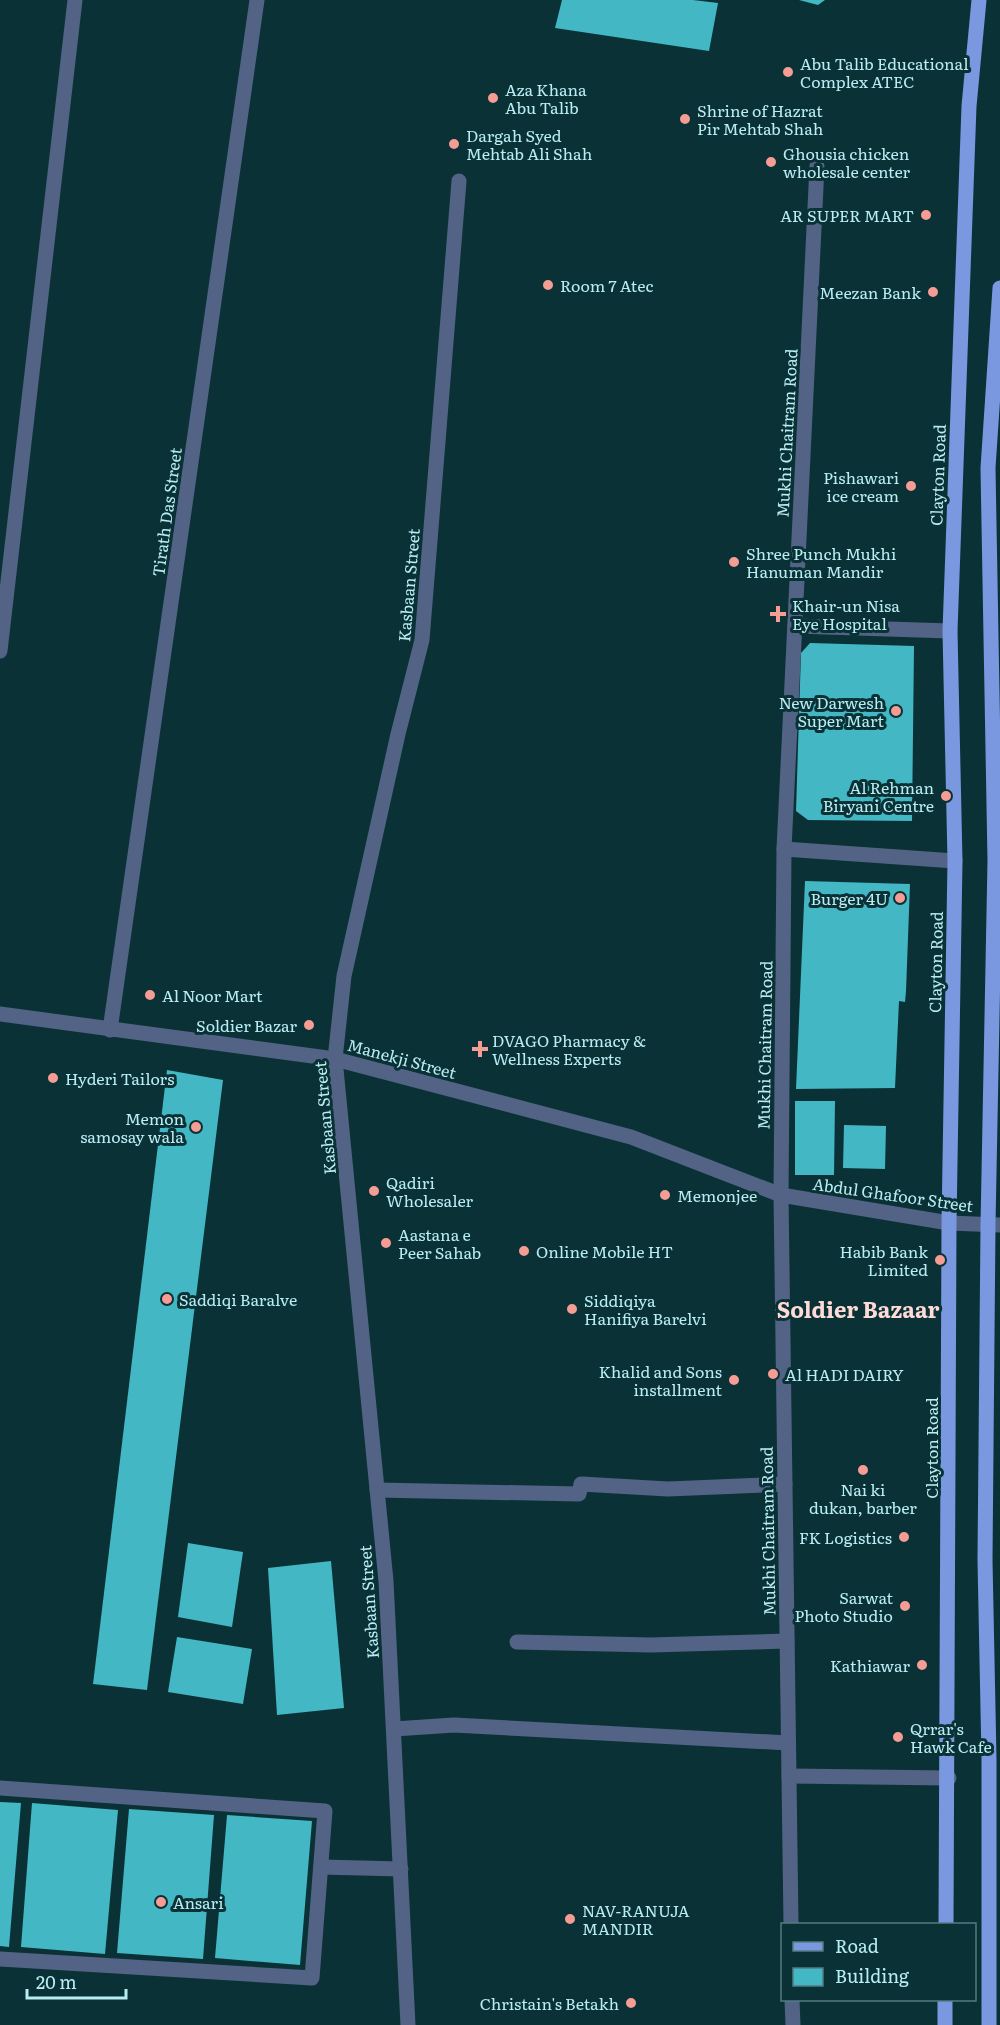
<svg xmlns="http://www.w3.org/2000/svg" width="1000" height="2025" font-family="Literata,serif">
<rect width="100%" height="100%" fill="#0a3236"/>
<!-- building -->
<g fill="#43b7c4">
<polygon points="562,0 693,0 718,3 709,51 555,28"/>
<polygon points="799,0 825,0 818,5"/>
<polygon points="810,643 914,646 912,821 808,820 796,811 801,653"/>
<polygon points="805,881 910,884 906,991 905,1002 899,1001 895,1088 796,1089"/>
<polygon points="167,1070 223,1080 147,1690 93,1684"/>
<polygon points="795,1101 835,1101 834,1175 795,1175"/>
<polygon points="844,1125 886,1126 885,1169 843,1168"/>
<polygon points="188,1543 243,1552 232,1627 178,1617"/>
<polygon points="331,1561 344,1708 277,1715 268,1568"/>
<polygon points="177,1637 252,1649 243,1704 168,1692"/>
<polygon points="0,1802 21,1803 9,1947 0,1946"/>
<polygon points="32,1803 118,1810 105,1954 21,1947"/>
<polygon points="129,1809 214,1815 203,1959 117,1953"/>
<polygon points="227,1815 312,1821 300,1965 215,1958"/>
</g>
<g fill="none" stroke-linecap="round" stroke-linejoin="round">
<!-- minor -->
<g stroke="#536385" stroke-width="15">
<polyline points="795,626 950,631"/>
<polyline points="0,651 75,0"/>
<polyline points="784,849 955,861"/>
<polyline points="0,1014 335,1059 631,1137 781,1195 949,1223 1000,1225"/>
<polyline points="110,1030 257,0"/>
<polyline points="377,1490 579,1494 581,1484 668,1489 785,1484"/>
<polyline points="517,1642 651,1645 787,1641"/>
<polyline points="394,1729 454,1725 788,1743"/>
<polyline points="789,1776 949,1778"/>
<polyline points="0,1788 325,1811 312,1978 0,1959"/>
<polyline points="321,1867 401,1869"/>
<polyline points="791,1924 781,1195 784,849 817,166"/>
<polyline points="792,2000 793,2025"/>
<polyline points="408,2025 386,1581 335,1059 344,976 398,734 422,640 459,181"/>
</g>
<!-- major -->
<g stroke="#7998df" stroke-width="15">
<polyline points="946,1924 949,1223 955,861 950,631 969,106 979,0"/>
<polyline points="945,2025 945,2000"/>
<polyline points="989,2025 989,1759 985,1560 988,1225 995,861 988,468 1000,288"/>
</g>
</g>
<!-- markers -->
<g fill="#f59c94" stroke="#0a3236" stroke-width="2">
<circle cx="788" cy="72" r="6"/>
<circle cx="493" cy="98" r="6"/>
<circle cx="685" cy="119" r="6"/>
<circle cx="454" cy="144" r="6"/>
<circle cx="771" cy="162" r="6"/>
<circle cx="926" cy="215" r="6"/>
<circle cx="548" cy="285" r="6"/>
<circle cx="933" cy="292" r="6"/>
<circle cx="911" cy="486" r="6"/>
<circle cx="734" cy="562" r="6"/>
<path d="M775 605h6v6h6v6h-6v6h-6v-6h-6v-6h6z"/>
<circle cx="896" cy="711" r="6"/>
<circle cx="946" cy="796" r="6"/>
<circle cx="900" cy="898" r="6"/>
<circle cx="150" cy="995" r="6"/>
<circle cx="309" cy="1025" r="6"/>
<path d="M477 1040h6v6h6v6h-6v6h-6v-6h-6v-6h6z"/>
<circle cx="53" cy="1078" r="6"/>
<circle cx="196" cy="1127" r="6"/>
<circle cx="374" cy="1191" r="6"/>
<circle cx="665" cy="1195" r="6"/>
<circle cx="386" cy="1243" r="6"/>
<circle cx="524" cy="1251" r="6"/>
<circle cx="940" cy="1260" r="6"/>
<circle cx="167" cy="1299" r="6"/>
<circle cx="572" cy="1309" r="6"/>
<circle cx="773" cy="1374" r="6"/>
<circle cx="734" cy="1380" r="6"/>
<circle cx="863" cy="1470" r="6"/>
<circle cx="904" cy="1537" r="6"/>
<circle cx="905" cy="1606" r="6"/>
<circle cx="922" cy="1665" r="6"/>
<circle cx="898" cy="1737" r="6"/>
<circle cx="161" cy="1902" r="6"/>
<circle cx="570" cy="1919" r="6"/>
<circle cx="631" cy="2003" r="6"/>
</g>
<g text-anchor="middle" dominant-baseline="central" stroke-width="6" stroke-linejoin="round" paint-order="stroke">
<!-- poi labels -->
<g font-size="16" fill="#b9edf4" stroke="#0a3236" text-anchor="start">
<text x="800" y="63">Abu Talib Educational<tspan x="800" dy="18">Complex ATEC</tspan></text>
<text x="505" y="89">Aza Khana<tspan x="505" dy="18">Abu Talib</tspan></text>
<text x="697" y="110">Shrine of Hazrat<tspan x="697" dy="18">Pir Mehtab Shah</tspan></text>
<text x="466" y="135">Dargah Syed<tspan x="466" dy="18">Mehtab Ali Shah</tspan></text>
<text x="783" y="153">Ghousia chicken<tspan x="783" dy="18">wholesale center</tspan></text>
<text x="914" y="215" text-anchor="end">AR SUPER MART</text>
<text x="560" y="285">Room 7 Atec</text>
<text x="921" y="292" text-anchor="end">Meezan Bank</text>
<text x="899" y="477" text-anchor="end">Pishawari<tspan x="899" dy="18">ice cream</tspan></text>
<text x="746" y="553">Shree Punch Mukhi<tspan x="746" dy="18">Hanuman Mandir</tspan></text>
<text x="792" y="605">Khair-un Nisa<tspan x="792" dy="18">Eye Hospital</tspan></text>
<text x="884" y="702" text-anchor="end">New Darwesh<tspan x="884" dy="18">Super Mart</tspan></text>
<text x="934" y="787" text-anchor="end">Al Rehman<tspan x="934" dy="18">Biryani Centre</tspan></text>
<text x="888" y="898" text-anchor="end">Burger 4U</text>
<text x="162" y="995">Al Noor Mart</text>
<text x="297" y="1025" text-anchor="end">Soldier Bazar</text>
<text x="492" y="1040">DVAGO Pharmacy &amp;<tspan x="492" dy="18">Wellness Experts</tspan></text>
<text x="65" y="1078">Hyderi Tailors</text>
<text x="184" y="1118" text-anchor="end">Memon<tspan x="184" dy="18">samosay wala</tspan></text>
<text x="386" y="1182">Qadiri<tspan x="386" dy="18">Wholesaler</tspan></text>
<text x="677" y="1195">Memonjee</text>
<text x="398" y="1234">Aastana e<tspan x="398" dy="18">Peer Sahab</tspan></text>
<text x="536" y="1251">Online Mobile HT</text>
<text x="928" y="1251" text-anchor="end">Habib Bank<tspan x="928" dy="18">Limited</tspan></text>
<text x="179" y="1299">Saddiqi Baralve</text>
<text x="584" y="1300">Siddiqiya<tspan x="584" dy="18">Hanifiya Barelvi</tspan></text>
<text x="722" y="1371" text-anchor="end">Khalid and Sons<tspan x="722" dy="18">installment</tspan></text>
<text x="785" y="1374">Al HADI DAIRY</text>
<text x="863" y="1489" text-anchor="middle">Nai ki<tspan x="863" dy="18">dukan, barber</tspan></text>
<text x="892" y="1537" text-anchor="end">FK Logistics</text>
<text x="893" y="1597" text-anchor="end">Sarwat<tspan x="893" dy="18">Photo Studio</tspan></text>
<text x="910" y="1665" text-anchor="end">Kathiawar</text>
<text x="910" y="1728">Qrrar's<tspan x="910" dy="18">Hawk Cafe</tspan></text>
<text x="173" y="1902">Ansari</text>
<text x="582" y="1910">NAV-RANUJA<tspan x="582" dy="18">MANDIR</tspan></text>
<text x="619" y="2003" text-anchor="end">Christain's Betakh</text>
</g>
<!-- street labels -->
<g font-size="16" fill="#b9edf4" stroke="#0a3236">
<text transform="translate(786 433) rotate(-87)">Mukhi Chaitram Road</text>
<text transform="translate(937 475) rotate(-88)">Clayton Road</text>
<text transform="translate(166 512) rotate(-82)">Tirath Das Street</text>
<text transform="translate(408 585) rotate(-85)">Kasbaan Street</text>
<text transform="translate(935 962) rotate(-89)">Clayton Road</text>
<text transform="translate(764 1045) rotate(-89)">Mukhi Chaitram Road</text>
<text transform="translate(402 1058) rotate(15)">Manekji Street</text>
<text transform="translate(324 1118) rotate(-95)">Kasbaan Street</text>
<text transform="translate(893 1194) rotate(8)">Abdul Ghafoor Street</text>
<text transform="translate(931 1448) rotate(-90)">Clayton Road</text>
<text transform="translate(767 1531) rotate(-91)">Mukhi Chaitram Road</text>
<text transform="translate(368 1602) rotate(-94)">Kasbaan Street</text>
</g>
<!-- district labels -->
<g font-size="22" font-weight="bold" fill="#fedbd7" stroke="#0a3236">
<text x="858" y="1308">Soldier Bazaar</text>
</g>
</g>
<!-- legend -->
<rect x="781" y="1923" width="195" height="78" fill="#0a3236" stroke="#507d82" stroke-width="1.5"/>
<rect x="793" y="1942" width="30" height="9" fill="#7998df" stroke="#507d82" stroke-width="1.5"/>
<text x="835" y="1953" font-size="18" fill="#b9edf4">Road</text>
<rect x="793" y="1968" width="30" height="18" fill="#43b7c4" stroke="#507d82" stroke-width="1.5"/>
<text x="835" y="1983" font-size="18" fill="#b9edf4">Building</text>
<!-- scale -->
<path d="M27 1989v9h99v-9" fill="none" stroke="#b9edf4" stroke-width="3"/>
<text x="36" y="1989" font-size="18" fill="#b9edf4" stroke="#0a3236" stroke-width="4.5" paint-order="stroke">20 m</text>
</svg>
